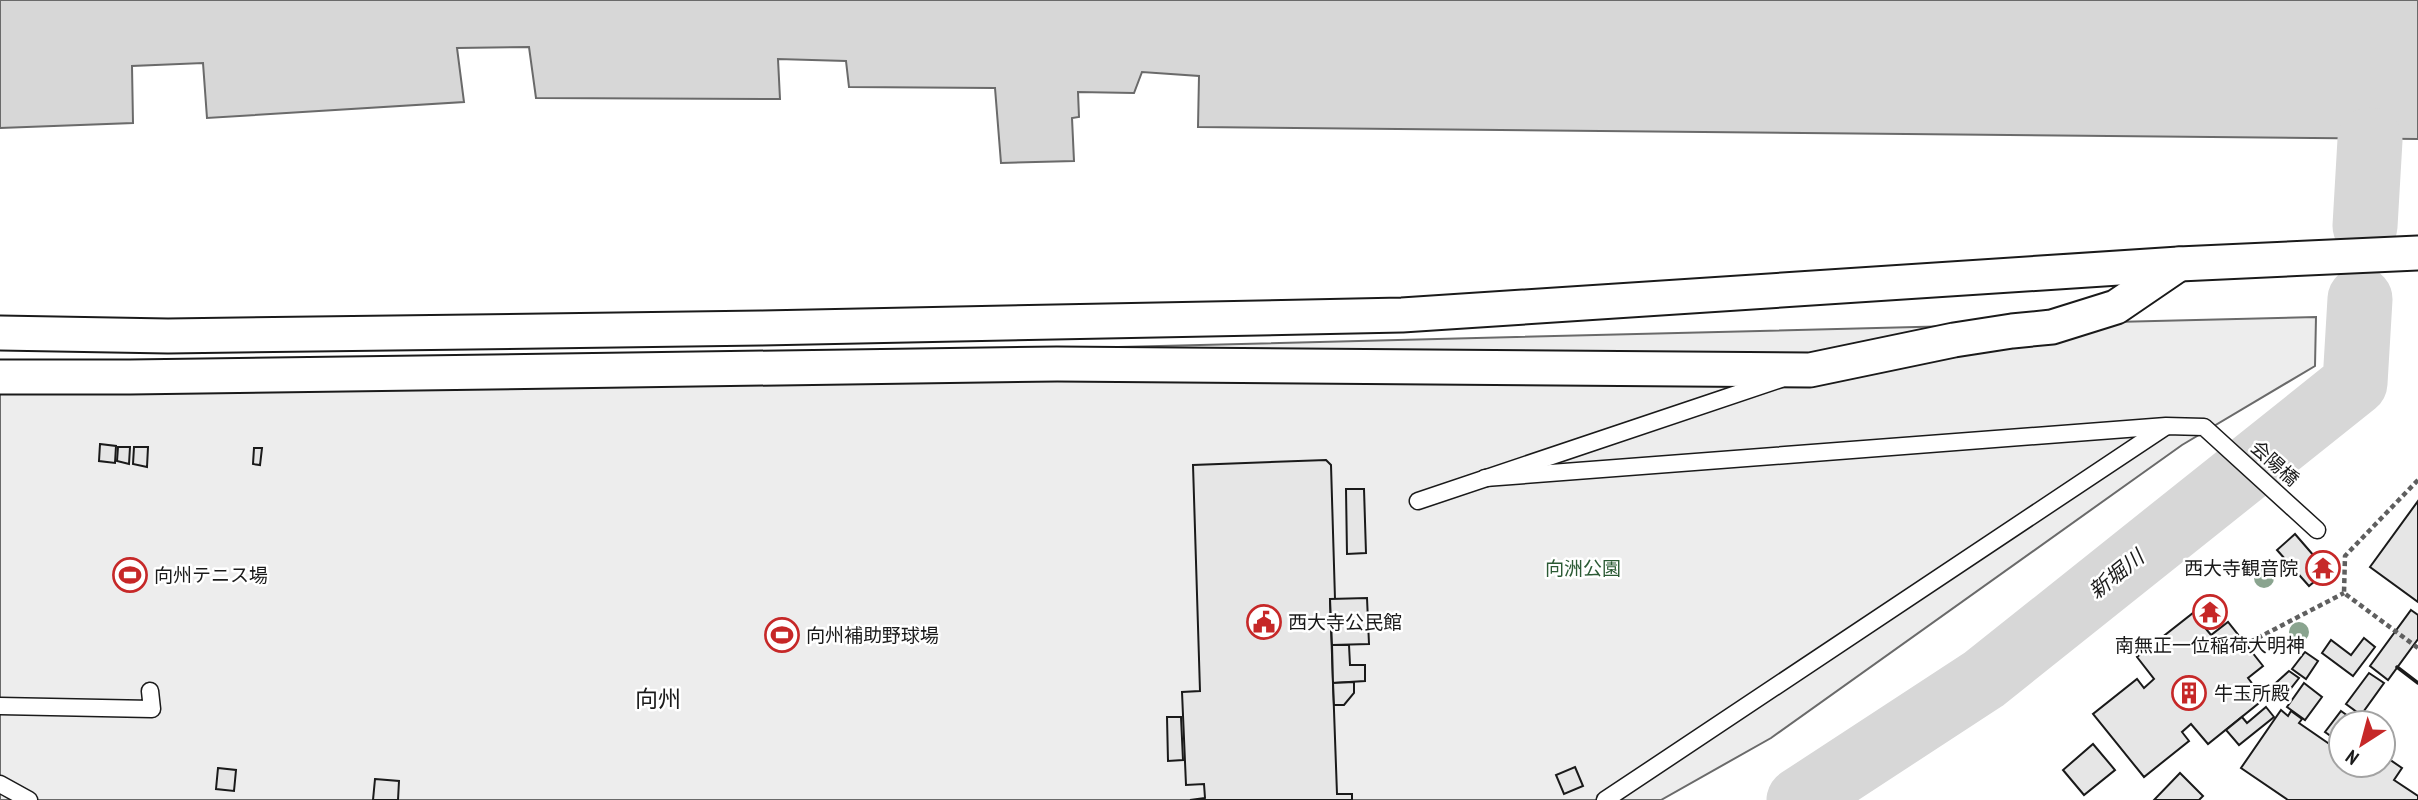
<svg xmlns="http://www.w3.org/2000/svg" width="2418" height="800" font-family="'PT Sans Narrow','Noto Sans JP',sans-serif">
<rect width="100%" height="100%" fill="#fff"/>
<!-- built -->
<polygon fill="#ededed" stroke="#6a6a6a" stroke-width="2" points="2316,317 2315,366 2182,445 1771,738 1661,800 0,800 0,375"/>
<!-- water -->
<polygon fill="#d7d7d7" stroke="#6a6a6a" stroke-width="2" points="0,0 2418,0 2418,139 1198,127 1199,76 1142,72 1134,93 1078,92 1079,117 1072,118 1074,161 1001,163 995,88 849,87 846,61 778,59 780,99 536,98 529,47 457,48 464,102 207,118 203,63 132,66 133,123 0,128"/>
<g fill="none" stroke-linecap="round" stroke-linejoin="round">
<!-- river -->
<g stroke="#d7d7d7" stroke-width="65">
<polyline points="2365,226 2370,140"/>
<polyline points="1799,800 1984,679 2355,383 2360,299"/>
</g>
</g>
<!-- building -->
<g fill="#e6e6e6" stroke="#1a1a1a" stroke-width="2">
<polygon points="100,444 116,446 115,463 99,461"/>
<polygon points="118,447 130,447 129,464 117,461"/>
<polygon points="134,447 148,447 147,467 133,464"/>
<polygon points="254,448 262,448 260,465 253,464"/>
<polygon points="1326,460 1331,465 1335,599 1330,599 1337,794 1352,794 1352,800 1190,800 1205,798 1204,784 1186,785 1182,692 1200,691 1193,465"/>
<polygon points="1346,489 1364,489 1366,553 1347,554"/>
<polygon points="2418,501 2418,602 2370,567"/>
<polygon points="2295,534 2327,571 2309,586 2277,550"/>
<polygon points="1367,598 1369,644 1332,645 1330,599"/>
<polygon points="2211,600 2222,613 2210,624 2198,610"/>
<polygon points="2411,610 2418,615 2418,639 2388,680 2370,666"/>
<polygon points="2193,613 2211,635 2228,622 2263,666 2248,678 2264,699 2208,744 2191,724 2182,732 2189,741 2144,777 2093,714 2137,679 2144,688 2154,679 2137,657"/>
<polygon points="2364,638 2375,647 2353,676 2322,653 2331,640 2351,655"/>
<polygon points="1332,645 1349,645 1350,665 1365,665 1365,681 1333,683"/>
<polygon points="2305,652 2318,661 2306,679 2292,669"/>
<polygon points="2289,671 2299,678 2281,701 2268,690"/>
<polygon points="2369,673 2384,683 2361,715 2346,704"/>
<polygon points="1354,682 1354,693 1344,705 1334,705 1333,683"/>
<polygon points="2304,683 2322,697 2305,720 2287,707"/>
<polygon points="2266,707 2274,717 2239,745 2226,730 2242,717 2247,723"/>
<polygon points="2281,710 2288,716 2291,711 2302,719 2299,723 2341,752 2341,765 2383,765 2383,755 2402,768 2394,780 2418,796 2418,800 2288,800 2241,768"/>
<polygon points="2341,711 2355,721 2353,723 2341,723 2339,742 2325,732"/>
<polygon points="1167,717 1181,717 1183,760 1168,761"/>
<polygon points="2093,744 2115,770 2084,795 2063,770"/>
<polygon points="1575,767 1583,786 1564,794 1556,775"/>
<polygon points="218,768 236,770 234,791 216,789"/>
<polygon points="2180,773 2203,796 2199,800 2154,800"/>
<polygon points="375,779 399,781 398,800 373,800"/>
</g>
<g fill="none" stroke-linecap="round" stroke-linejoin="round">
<!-- service casing -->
<g stroke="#1a1a1a" stroke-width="19">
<g id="service">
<polyline points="1485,478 2166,426 2204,427 2317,530"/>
<polyline points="1418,501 1781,379"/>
<polyline points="0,706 152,709 150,691"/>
<polyline points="0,784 29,800"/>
<polyline points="1605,800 2165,427"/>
</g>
</g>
<!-- minor casing -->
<g stroke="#1a1a1a" stroke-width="37">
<g id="minor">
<polyline points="0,333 168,336 761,328 1402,315 2179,264 2418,253"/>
<polyline points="0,377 130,377 1057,364 1810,370 1954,340 2012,331 2052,327 2116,307 2179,264"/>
</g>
</g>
<!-- path -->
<g stroke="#5f5f5f" stroke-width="4.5" stroke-dasharray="5 3.5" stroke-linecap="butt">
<polyline points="2418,480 2345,556 2344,593 2418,648"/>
<polyline points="2250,642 2344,593"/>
</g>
<!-- service -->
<use href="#service" stroke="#fff" stroke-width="16"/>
<!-- minor -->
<use href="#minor" stroke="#fff" stroke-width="33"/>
<!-- wall -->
<polyline stroke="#1a1a1a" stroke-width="3.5" points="2397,667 2418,683"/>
</g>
<!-- trees -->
<g fill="#8aa48f">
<circle cx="2264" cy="578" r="10"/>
<circle cx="2299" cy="632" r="10"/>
</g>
<!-- icons -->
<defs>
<g id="temple-ring" transform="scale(1.75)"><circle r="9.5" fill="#fff" stroke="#c62828" stroke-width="1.5"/><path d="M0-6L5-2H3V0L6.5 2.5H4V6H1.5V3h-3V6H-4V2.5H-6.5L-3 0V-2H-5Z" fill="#c62828"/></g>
<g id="stadium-ring" transform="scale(1.75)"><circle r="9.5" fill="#fff" stroke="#c62828" stroke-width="1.5"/><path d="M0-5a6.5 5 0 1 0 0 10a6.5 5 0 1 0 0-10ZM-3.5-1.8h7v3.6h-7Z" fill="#c62828"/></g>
<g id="civic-ring" transform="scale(1.75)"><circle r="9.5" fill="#fff" stroke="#c62828" stroke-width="1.5"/><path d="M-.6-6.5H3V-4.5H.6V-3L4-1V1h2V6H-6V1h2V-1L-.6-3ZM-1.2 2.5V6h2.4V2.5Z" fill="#c62828"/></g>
<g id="building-ring" transform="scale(1.75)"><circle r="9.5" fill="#fff" stroke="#c62828" stroke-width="1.5"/><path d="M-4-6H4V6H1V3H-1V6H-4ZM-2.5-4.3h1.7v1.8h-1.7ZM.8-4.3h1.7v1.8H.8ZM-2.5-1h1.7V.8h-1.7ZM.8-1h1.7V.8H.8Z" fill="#c62828"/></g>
</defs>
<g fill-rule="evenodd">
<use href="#temple-ring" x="2323" y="568"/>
<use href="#stadium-ring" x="130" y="575"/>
<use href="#temple-ring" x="2210" y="612"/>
<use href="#civic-ring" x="1264" y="622"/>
<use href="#stadium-ring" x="782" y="635"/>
<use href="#building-ring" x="2189" y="693"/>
</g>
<g text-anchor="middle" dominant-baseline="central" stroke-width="5" stroke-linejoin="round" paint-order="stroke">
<!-- street labels -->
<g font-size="19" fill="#1a1a1a" stroke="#fff">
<text transform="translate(2275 463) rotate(42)">会陽橋</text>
</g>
<!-- park labels -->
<g font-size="19" fill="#2b5a34" stroke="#fff">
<text x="1583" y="568">向洲公園</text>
</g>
<!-- poi labels -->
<g font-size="19" fill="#1a1a1a" stroke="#fff" text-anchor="start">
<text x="2298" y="568" text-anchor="end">西大寺観音院</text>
<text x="154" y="575">向州テニス場</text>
<text x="1288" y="622">西大寺公民館</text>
<text x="806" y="635">向州補助野球場</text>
<text x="2210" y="645" text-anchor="middle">南無正一位稲荷大明神</text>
<text x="2214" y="693">牛玉所殿</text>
</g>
<!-- water labels -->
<g font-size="21" font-style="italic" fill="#1a1a1a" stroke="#fff">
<text transform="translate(2116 574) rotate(-39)">新堀川</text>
</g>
<!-- quarter labels -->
<g font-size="23" fill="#1a1a1a" stroke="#fff">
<text x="658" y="698">向州</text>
</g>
</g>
<!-- north arrow -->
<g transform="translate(2362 744) rotate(216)"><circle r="33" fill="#ffffff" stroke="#a3a3a3" stroke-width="2"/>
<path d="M0-5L12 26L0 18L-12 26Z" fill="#c62828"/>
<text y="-10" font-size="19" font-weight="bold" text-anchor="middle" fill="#1a1a1a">N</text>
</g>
</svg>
